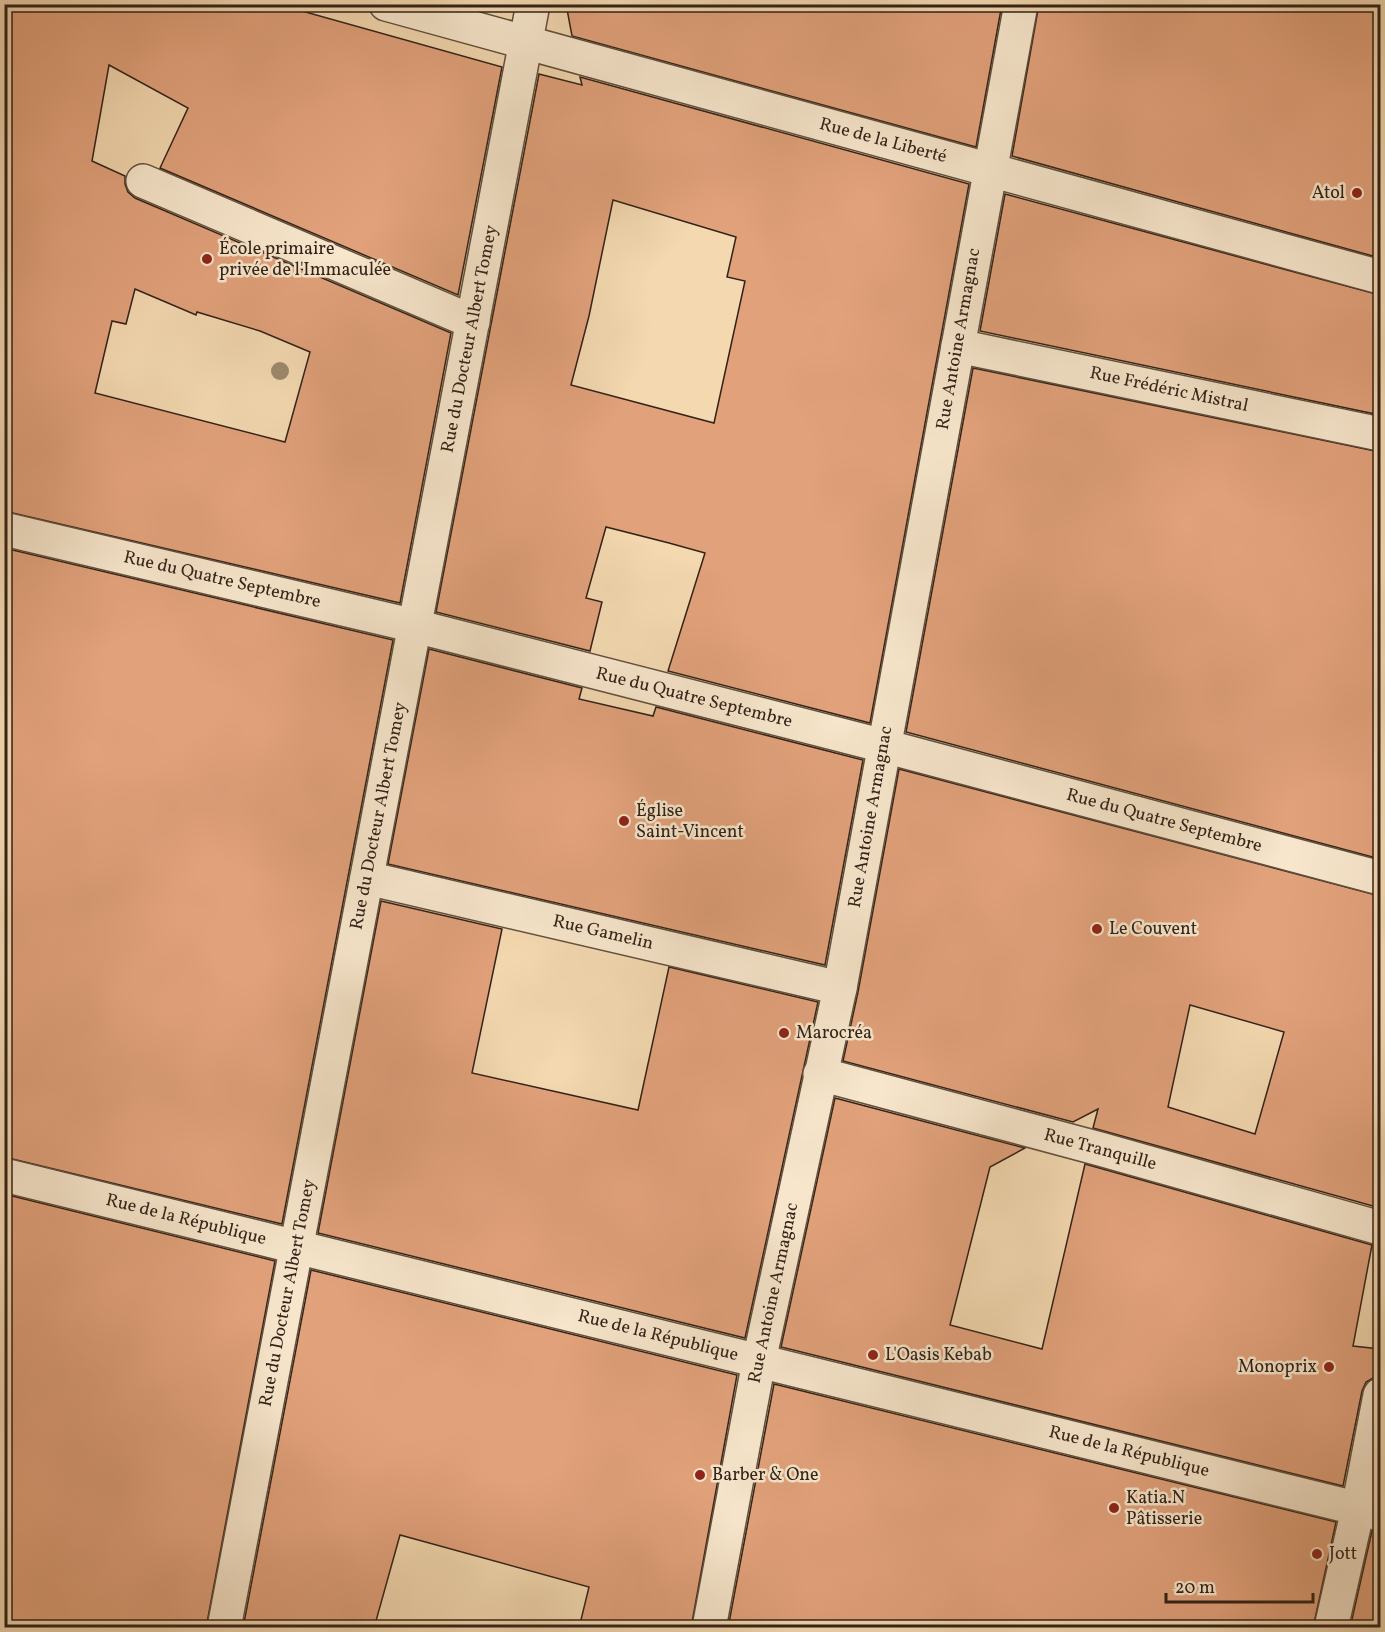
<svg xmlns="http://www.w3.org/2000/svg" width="1385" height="1632" font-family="Vollkorn,serif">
<rect width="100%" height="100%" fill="#f3d8b0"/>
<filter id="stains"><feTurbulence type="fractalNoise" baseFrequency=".00333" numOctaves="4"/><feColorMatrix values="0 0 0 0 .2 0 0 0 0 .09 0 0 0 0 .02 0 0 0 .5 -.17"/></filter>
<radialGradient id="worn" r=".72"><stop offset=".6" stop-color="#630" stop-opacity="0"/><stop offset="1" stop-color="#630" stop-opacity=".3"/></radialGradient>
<!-- building -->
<g fill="#e1a17b" stroke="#322218" stroke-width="1.5" fill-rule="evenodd">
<path d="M 4,4 L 277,4 L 502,67 L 458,295 L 160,168 L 188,108 L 109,65 L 92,161 L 125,176 L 125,184 L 128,192 L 135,198 L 451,333 L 400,603 L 4,511 ZM 135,289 L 196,315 L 197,312 L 260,331 L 310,352 L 285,442 L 95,393 L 112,321 L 126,324 Z"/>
<polygon points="566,4 1002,4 976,147 572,36"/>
<polygon points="1039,4 1380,4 1380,258 1012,156"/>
<path d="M 539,74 L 582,85 L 580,77 L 969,184 L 870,723 L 668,671 L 705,553 L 669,543 L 606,527 L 586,598 L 602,602 L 590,651 L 436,612 ZM 613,200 L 736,237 L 727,277 L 745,281 L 714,423 L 571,385 L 589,316 Z"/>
<polygon points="1005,194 1380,295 1380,415 980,331"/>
<polygon points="973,368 1380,452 1380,859 906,732"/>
<polygon points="4,548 393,640 282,1224 4,1157"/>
<polygon points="429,649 582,688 579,699 653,716 656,707 863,760 825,965 388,864"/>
<path d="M 899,769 L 1380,896 L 1380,1208 L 1093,1128 L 1098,1109 L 1073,1122 L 843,1061 L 858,992 ZM 1190,1005 L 1284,1032 L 1255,1134 L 1168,1107 Z"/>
<polygon points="381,901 502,929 472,1073 638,1110 669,967 818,1002 745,1338 318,1233"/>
<polygon points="835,1098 1025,1148 990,1167 950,1325 1042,1349 1085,1164 1372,1245 1353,1346 1380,1349 1380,1377 1373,1378 1366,1382 1362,1391 1343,1486 781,1347"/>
<polygon points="4,1194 275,1261 206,1628 4,1628"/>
<polygon points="311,1270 737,1375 691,1628 579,1628 589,1587 400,1535 374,1628 243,1628"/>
<polygon points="774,1384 1336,1522 1313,1628 728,1628"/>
<polygon points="1372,1531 1380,1532 1380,1628 1350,1628"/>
</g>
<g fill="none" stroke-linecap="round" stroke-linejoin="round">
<!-- minor casing -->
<g stroke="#62503e" stroke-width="36">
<g id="minor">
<polyline points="386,4 1380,277"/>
<polyline points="143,181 473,322"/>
<polyline points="958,346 1380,434"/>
<polyline points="4,529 415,626 884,746 1380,878"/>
<polyline points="367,878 840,988"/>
<polyline points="820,1074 1100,1149 1380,1228"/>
<polyline points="4,1175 1380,1514"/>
<polyline points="224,1628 533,4"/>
<polyline points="709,1628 759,1361 840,988 1021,4"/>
<polyline points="1331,1628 1358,1509 1380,1395"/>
</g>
</g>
<!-- minor -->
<use href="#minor" stroke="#f7e6cc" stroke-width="33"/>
</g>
<!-- trees -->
<circle fill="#9c896d" cx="280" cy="371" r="9"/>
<!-- markers -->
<g fill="#8f2418" stroke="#f7e6cc" stroke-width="2">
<circle cx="1357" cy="193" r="6"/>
<circle cx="207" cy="259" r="6"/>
<circle cx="624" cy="821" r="6"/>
<circle cx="1097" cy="929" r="6"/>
<circle cx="784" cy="1033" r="6"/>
<circle cx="873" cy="1355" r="6"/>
<circle cx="1329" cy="1367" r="6"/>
<circle cx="700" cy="1475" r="6"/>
<circle cx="1114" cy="1508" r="6"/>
<circle cx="1317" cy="1554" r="6"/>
</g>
<g text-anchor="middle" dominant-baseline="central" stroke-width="5" stroke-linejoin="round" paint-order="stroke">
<!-- street labels -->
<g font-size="18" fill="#322218" stroke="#f7e6cc">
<text transform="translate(883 141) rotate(15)">Rue de la Liberté</text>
<text transform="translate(470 339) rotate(-79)">Rue du Docteur Albert Tomey</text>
<text transform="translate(959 339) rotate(-80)">Rue Antoine Armagnac</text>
<text transform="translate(1169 390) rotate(12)">Rue Frédéric Mistral</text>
<text transform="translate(222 580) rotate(13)">Rue du Quatre Septembre</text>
<text transform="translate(694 698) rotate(14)">Rue du Quatre Septembre</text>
<text transform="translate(379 816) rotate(-79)">Rue du Docteur Albert Tomey</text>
<text transform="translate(871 817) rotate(-80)">Rue Antoine Armagnac</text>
<text transform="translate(1164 821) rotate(15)">Rue du Quatre Septembre</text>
<text transform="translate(603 933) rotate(13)">Rue Gamelin</text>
<text transform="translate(1100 1150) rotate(15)">Rue Tranquille</text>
<text transform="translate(186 1220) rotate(14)">Rue de la République</text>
<text transform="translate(288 1293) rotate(-79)">Rue du Docteur Albert Tomey</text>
<text transform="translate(774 1293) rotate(-78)">Rue Antoine Armagnac</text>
<text transform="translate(658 1336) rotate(14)">Rue de la République</text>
<text transform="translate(1129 1452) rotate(14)">Rue de la République</text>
</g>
<!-- poi labels -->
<g font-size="18" fill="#322218" stroke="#f7e6cc" text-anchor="start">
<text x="1345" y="193" text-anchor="end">Atol</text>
<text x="219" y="249">École primaire<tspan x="219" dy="21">privée de l'Immaculée</tspan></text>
<text x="636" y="811">Église<tspan x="636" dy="21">Saint-Vincent</tspan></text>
<text x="1109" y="929">Le Couvent</text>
<text x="796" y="1033">Marocréa</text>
<text x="885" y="1355">L'Oasis Kebab</text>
<text x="1317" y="1367" text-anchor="end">Monoprix</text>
<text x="712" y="1475">Barber &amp; One</text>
<text x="1126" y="1498">Katia.N<tspan x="1126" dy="21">Pâtisserie</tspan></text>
<text x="1329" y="1554">Jott</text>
</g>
</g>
<!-- margin -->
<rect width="1385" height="1632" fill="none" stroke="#f3d8b0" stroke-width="24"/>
<rect x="6" y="6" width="1373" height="1620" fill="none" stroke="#322218" stroke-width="3"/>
<rect x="12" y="12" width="1361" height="1608" fill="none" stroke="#322218" stroke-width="1.5"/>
<!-- scale -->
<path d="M1166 1593v9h147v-9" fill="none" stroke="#322218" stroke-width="3"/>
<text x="1175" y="1593" font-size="18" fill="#322218" stroke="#f7e6cc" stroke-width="4.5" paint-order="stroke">20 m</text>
<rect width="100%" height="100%" filter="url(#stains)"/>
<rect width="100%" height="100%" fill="url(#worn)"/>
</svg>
